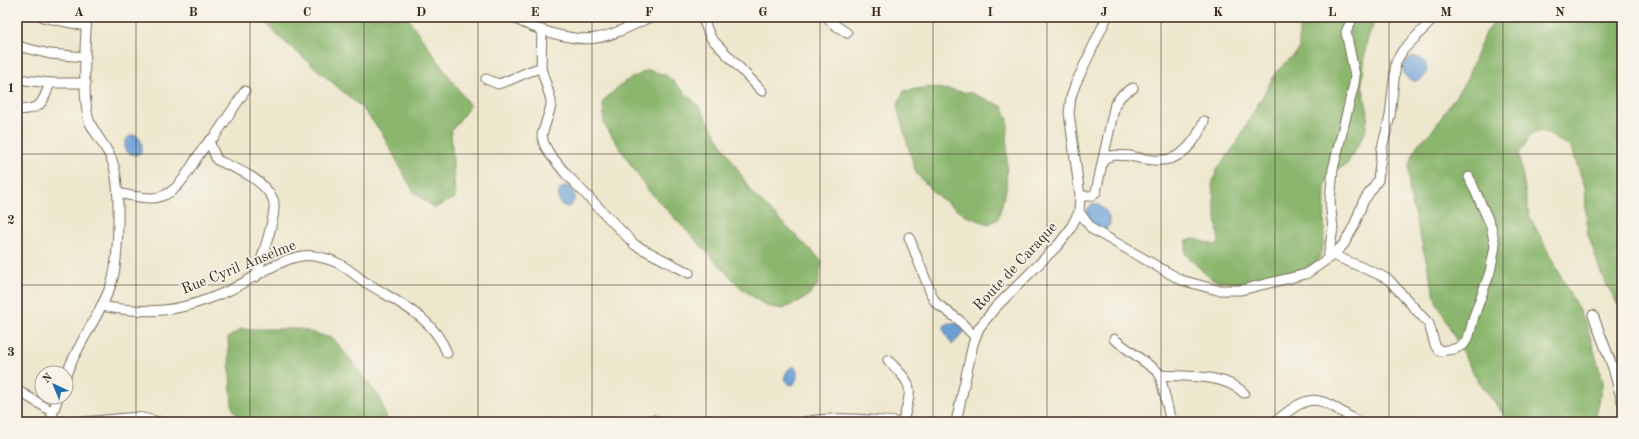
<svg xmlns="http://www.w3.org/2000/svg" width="1639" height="439" font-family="'Old Standard TT',serif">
<rect width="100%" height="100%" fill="#f7f3e8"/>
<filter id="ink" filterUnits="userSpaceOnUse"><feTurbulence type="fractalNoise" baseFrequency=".025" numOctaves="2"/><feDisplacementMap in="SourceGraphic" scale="8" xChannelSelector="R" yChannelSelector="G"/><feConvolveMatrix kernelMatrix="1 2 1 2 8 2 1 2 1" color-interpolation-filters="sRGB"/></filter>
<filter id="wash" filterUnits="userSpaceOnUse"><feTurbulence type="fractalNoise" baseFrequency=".012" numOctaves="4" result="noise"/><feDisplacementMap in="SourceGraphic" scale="16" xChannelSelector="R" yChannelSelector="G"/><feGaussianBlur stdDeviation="0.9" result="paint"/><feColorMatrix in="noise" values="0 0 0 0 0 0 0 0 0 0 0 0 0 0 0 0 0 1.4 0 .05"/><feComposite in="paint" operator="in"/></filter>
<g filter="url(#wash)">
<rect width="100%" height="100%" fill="#ede7cd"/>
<!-- forest -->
<g fill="#8ab66d" stroke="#627046">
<polygon points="261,17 407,17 470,106 451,131 455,198 434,208 413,191 382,133 362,108 278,36"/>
<polygon points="1299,17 1374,17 1375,20 1366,44 1362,84 1368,113 1365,133 1347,164 1328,176 1325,189 1324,242 1318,262 1303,269 1244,284 1212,280 1185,254 1187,240 1195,239 1215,245 1219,242 1212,185 1217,169 1236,144 1276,72 1299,50"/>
<polygon points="1499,17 1622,17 1622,312 1602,276 1587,231 1585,187 1571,147 1540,130 1531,135 1519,154 1529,215 1587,326 1603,382 1595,422 1513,422 1503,414 1474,375 1436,301 1409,191 1409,165 1417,145 1432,131 1466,81 1484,35"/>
<polygon points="648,70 666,75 698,105 752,193 822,261 818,285 806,298 783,309 766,306 740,287 647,189 604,124 603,101 624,82"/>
<polygon points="928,87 971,93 1002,106 1008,120 1006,190 998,219 989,224 966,216 935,194 916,173 897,107 904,91"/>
<polygon points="241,329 300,329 334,339 380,398 387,422 241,422 232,407 228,338"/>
</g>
<!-- water -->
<g fill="#6ba0d7" stroke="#53657a">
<circle cx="1415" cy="69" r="12"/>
<path d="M 134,135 C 142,137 143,145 141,152 L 137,155 L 130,154 L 125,150 C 124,143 126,136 134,135 Z"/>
<polygon points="566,186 572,189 575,198 571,206 567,207 560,204 558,196 560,189"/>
<path d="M 1093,203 C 1103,205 1110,214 1110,224 L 1106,229 L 1102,231 L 1095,228 L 1087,218 L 1088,208 Z"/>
<polygon points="948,323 959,324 964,331 963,334 952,345 943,329 945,325"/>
<path d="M 791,367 L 795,367 C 798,373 798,378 794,384 L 790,385 L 784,379 L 787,371 Z"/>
</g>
</g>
<g filter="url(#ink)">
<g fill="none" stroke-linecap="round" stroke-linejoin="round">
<!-- minor casing -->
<g stroke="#796c5b" stroke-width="11">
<g id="minor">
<polyline points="43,17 86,26"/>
<path d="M 513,17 C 532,29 573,42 596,38 C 615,35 633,25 650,17"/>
<polyline points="702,17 711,38 762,91"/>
<polyline points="828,17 832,23 847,33"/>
<polyline points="17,46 50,54 86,57"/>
<polyline points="541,68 542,30"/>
<polyline points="17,79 50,83 86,83"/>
<path d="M 486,79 L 498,84 C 513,80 526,71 541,68 L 551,100 L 551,106 L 542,135 L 544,144 L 549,153 L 566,174 L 635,245 L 689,273"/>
<path d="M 17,110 C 41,109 42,105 50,83"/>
<path d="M 209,141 L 217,160 C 237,169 262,178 273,199 C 279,212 260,261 256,277"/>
<polyline points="1103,159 1115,104 1122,95 1133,88"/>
<path d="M 118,193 C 128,195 140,198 151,198 C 185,198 192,153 215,136 L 245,91"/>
<path d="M 1080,196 L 1091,196 L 1096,192 L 1103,159 C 1113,154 1119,155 1130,156 C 1140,158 1151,161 1161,160 C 1183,160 1197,139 1204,121"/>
<polyline points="1079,212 1092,229 1181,280 1217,290 1241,290 1306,274 1333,255 1344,244 1354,226 1363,202 1378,180 1382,148 1390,116 1396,62 1403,50 1435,17"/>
<polyline points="909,237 932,296 936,303 959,320 975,337"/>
<polyline points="1333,255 1380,275 1389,280 1429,324 1435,345 1439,351 1455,349 1464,344 1469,336 1474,316 1490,272 1495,246 1491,226 1469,177"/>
<polyline points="1328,258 1333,229 1330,201 1333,169 1354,84 1355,76 1346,32 1353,17"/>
<path d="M 101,306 C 151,315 181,312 228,291 C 252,280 287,252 314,256 C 335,259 346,267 362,280 C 369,285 378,289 385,294 C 412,310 435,323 447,353"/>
<polyline points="1593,315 1613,368 1622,401"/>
<polyline points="1114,339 1158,372 1160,375 1171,422"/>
<path d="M 888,360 C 915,388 912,384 903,422"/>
<path d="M 66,375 C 78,343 99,317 111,285 C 119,264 120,194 115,171 C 112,153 98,139 90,123 C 82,104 85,39 87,17"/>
<path d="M 1160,375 C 1186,377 1223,373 1244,393"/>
<polyline points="17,390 53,412"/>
<polyline points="50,422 58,397"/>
<polyline points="84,422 138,417 160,422"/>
<polyline points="652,422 654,420"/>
<path d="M 805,422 C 836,416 866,420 897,422"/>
<polyline points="956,422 973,344 979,328 995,308 1058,245 1069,231 1079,212 1080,196 1069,113 1071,97 1075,85 1107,17"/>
<path d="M 1275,422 C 1314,389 1318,397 1358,422"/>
</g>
</g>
<!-- minor -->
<use href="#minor" stroke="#fff" stroke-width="9"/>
</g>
</g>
<!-- grid -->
<path fill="none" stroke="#3b2a1e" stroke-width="1" stroke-opacity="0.55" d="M 136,17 L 136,422M 250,17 L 250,422M 364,17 L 364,422M 478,17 L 478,422M 592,17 L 592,422M 706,17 L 706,422M 820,17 L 820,422M 933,17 L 933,422M 1047,17 L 1047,422M 1161,17 L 1161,422M 1275,17 L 1275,422M 1389,17 L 1389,422M 1503,17 L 1503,422M 17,154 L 1622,154M 17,285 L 1622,285"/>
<g text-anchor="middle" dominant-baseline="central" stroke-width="3.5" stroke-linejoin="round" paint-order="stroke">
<!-- street labels -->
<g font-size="15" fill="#3b2a1e" stroke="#f7f3e8">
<text transform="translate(1016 267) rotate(-47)">Route de Caraque</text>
<text transform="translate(239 268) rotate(-22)">Rue Cyril Anselme</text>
</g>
</g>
<!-- margin -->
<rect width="1639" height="439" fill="none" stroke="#f7f3e8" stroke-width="44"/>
<!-- north arrow -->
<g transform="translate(54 385) rotate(316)"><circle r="19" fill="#f7f3e8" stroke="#aca397"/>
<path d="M0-3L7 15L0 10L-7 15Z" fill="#1f6fb2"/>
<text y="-6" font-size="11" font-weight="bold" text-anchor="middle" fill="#3b2a1e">N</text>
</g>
<rect x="22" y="22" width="1595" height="395" fill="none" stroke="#3b2a1e" stroke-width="1.5"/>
<g font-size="13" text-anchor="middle" font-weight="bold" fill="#3b2a1e">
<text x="79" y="16">A</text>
<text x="193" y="16">B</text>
<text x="307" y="16">C</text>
<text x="421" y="16">D</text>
<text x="535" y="16">E</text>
<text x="649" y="16">F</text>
<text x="763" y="16">G</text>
<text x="876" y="16">H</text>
<text x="990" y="16">I</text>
<text x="1104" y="16">J</text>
<text x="1218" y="16">K</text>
<text x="1332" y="16">L</text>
<text x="1446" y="16">M</text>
<text x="1560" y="16">N</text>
<text x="11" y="92">1</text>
<text x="11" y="224">2</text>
<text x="11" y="356">3</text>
</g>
</svg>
